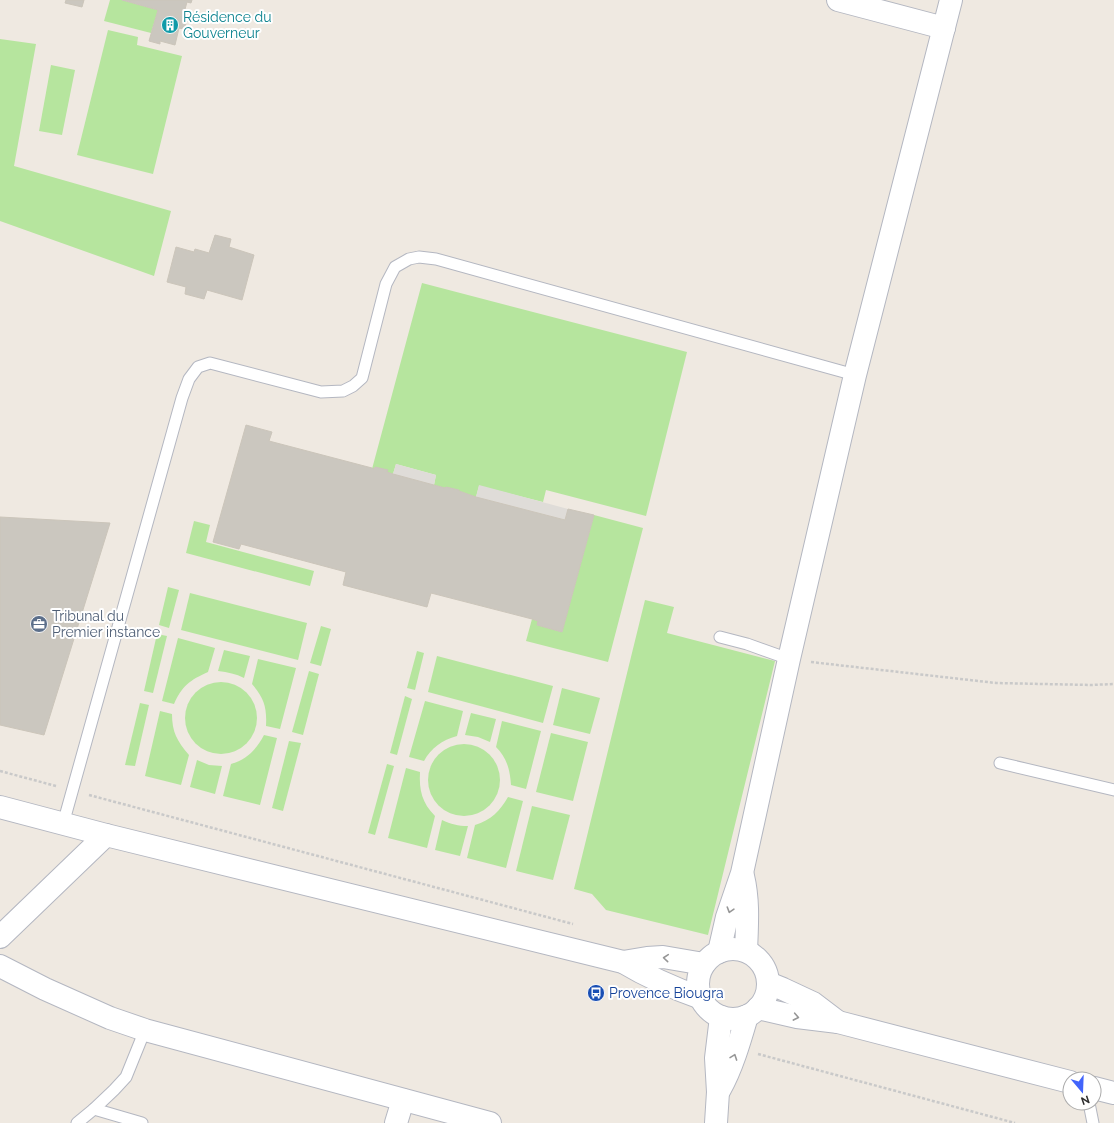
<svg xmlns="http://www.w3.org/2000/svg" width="1114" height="1123" font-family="Raleway,sans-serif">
<rect width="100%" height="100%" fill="#efe9e1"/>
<!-- green -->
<g fill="#b6e59e">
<polygon points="110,0 122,0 158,10 151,33 104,21"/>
<polygon points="108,30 138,37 137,45 182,56 153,174 77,155"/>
<polygon points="0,39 36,44 14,166 171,211 154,276 0,221"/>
<polygon points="51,65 75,70 62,135 39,131"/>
<polygon points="422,283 687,352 646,516 546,490 543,502 479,486 476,497 459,491 459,490 446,487 445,488 434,485 436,475 396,464 393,474 387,472 387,470 375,467 374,469 372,469"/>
<polygon points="594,515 643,528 608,662 526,641 532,619 538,621 537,625 562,632"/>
<polygon points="194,521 210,525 206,542 314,571 310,586 186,553"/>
<polygon points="168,587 179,590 169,628 159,625"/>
<polygon points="190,593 307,623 298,660 181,630"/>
<polygon points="645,600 674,607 667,633 775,661 708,935 606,910 592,894 574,889"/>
<polygon points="321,626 331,629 321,666 310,663"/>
<polygon points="157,634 167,636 153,693 144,691"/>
<path d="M 178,638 L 215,648 L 208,672 C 190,680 182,686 174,704 L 162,701 Z"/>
<path d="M 224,650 L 250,656 L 244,678 C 236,674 228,672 218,671 Z"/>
<polygon points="417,651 424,653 415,690 407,688"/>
<polygon points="437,656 553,686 543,723 428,692"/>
<path d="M 258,659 L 296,668 L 280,729 L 266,726 C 267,707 264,698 252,684 Z"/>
<polygon points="309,671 319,674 303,735 292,732"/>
<circle cx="221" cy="718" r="36"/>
<polygon points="562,688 600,698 590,734 553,725"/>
<polygon points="405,696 412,699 397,755 390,753"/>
<path d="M 425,701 L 463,711 L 457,736 C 442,740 431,748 424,761 L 409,757 Z"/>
<polygon points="140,703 149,705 135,766 125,765"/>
<path d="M 160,711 L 172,714 C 172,732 177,741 189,755 L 181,785 L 145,776 Z"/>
<polygon points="471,713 496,719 490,742 478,737 465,735"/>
<path d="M 502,721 L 541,731 L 526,789 L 511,785 C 510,770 507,758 496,747 Z"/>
<polygon points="551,733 588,742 573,801 536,792"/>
<path d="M 264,735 L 277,738 L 260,805 L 223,796 L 231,764 C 247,759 256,750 264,735 Z"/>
<polygon points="289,741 301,743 283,811 272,808"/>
<circle cx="464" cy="780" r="36"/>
<polygon points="197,760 209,765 222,766 215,794 190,787"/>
<polygon points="387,764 394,766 375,835 368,833"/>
<path d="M 406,768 L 420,772 C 419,790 422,803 435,816 L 427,848 L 388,838 Z"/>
<path d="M 508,797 L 523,801 L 506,868 L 467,858 L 475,825 C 491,820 500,811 508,797 Z"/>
<polygon points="532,806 570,815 553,880 516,871"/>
<path d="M 442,820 C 451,824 458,826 468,826 L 460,856 L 435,850 Z"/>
</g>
<!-- plaza -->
<g fill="#dfdcd8">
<polygon points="396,464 436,475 434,485 393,474"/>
<polygon points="479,485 568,509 565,520 476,497"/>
</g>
<!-- building -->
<g fill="#cbc7bf" stroke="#cbc5ba">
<polygon points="66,0 84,0 82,7 65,3"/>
<polygon points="122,0 192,0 191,3 187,2 182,20 187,21 184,29 179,28 175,45 160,41 160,44 149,41 158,10"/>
<polygon points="215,235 231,239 229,247 254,255 242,300 207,290 204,299 185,294 186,287 167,282 176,247 194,252 195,249 209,253"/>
<polygon points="246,425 272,432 269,441 372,468 374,469 375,467 388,470 387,472 393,474 445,488 446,487 459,490 459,491 476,497 565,520 568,509 594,515 562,632 537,625 538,621 532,619 431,593 427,607 343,585 346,572 241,544 239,549 213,542"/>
<polygon points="0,517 110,523 44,735 0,725"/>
</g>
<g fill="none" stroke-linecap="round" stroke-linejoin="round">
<!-- service casing -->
<g stroke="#b4b7c1" stroke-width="13">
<g id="service">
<polyline points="720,637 747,644 789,659"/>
<polyline points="1000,763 1114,790"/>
<polyline points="63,824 182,398 189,379 198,367 210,363 321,392 343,391 353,386 362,378 386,284 395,267 409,259 419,257 436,259 855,375"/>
<polyline points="1089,1103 1093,1123"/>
<polyline points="94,1109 142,1123"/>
<polyline points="77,1123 94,1109 114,1090 126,1077 145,1030"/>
</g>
</g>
<!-- minor casing -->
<g stroke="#b4b7c1" stroke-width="24">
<g id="minor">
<polyline points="838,0 944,28"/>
<path d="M 743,876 C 749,901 747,926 746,951"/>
<polyline points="0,937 106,835"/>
<polyline points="719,952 727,917 742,873 789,659 855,375 951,0"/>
<polyline points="0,966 45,989 110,1018 145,1030 490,1123"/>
<path d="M 720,1089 C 732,1068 740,1040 747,1016"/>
<polyline points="396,1123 403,1100"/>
<polyline points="716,1123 718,1092 716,1058 721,1017"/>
</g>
</g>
<!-- secondary casing -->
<g stroke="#b4b7c1" stroke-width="24">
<g id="secondary">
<path d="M 0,807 L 106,835 L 623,962 C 648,977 673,988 701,998"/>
<circle cx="733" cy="984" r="35"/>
<polyline points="623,962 647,958 663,957 704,964"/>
<polyline points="768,983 783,989 813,1003 838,1022"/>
<polyline points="758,1008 797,1017 838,1022 1070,1082"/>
<polyline points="1094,1088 1114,1093"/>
</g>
</g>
<!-- path -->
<g stroke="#c9c9c9" stroke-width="2.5" stroke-dasharray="3 2" stroke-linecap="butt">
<polyline points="811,662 996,683 1091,685 1114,684"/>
<polyline points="0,771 56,786"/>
<polyline points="89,795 573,924"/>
<polyline points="758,1054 1015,1123"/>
</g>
<!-- service -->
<use href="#service" stroke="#fff" stroke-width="11"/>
<!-- minor -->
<use href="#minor" stroke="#fff" stroke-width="22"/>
<!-- secondary -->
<use href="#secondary" stroke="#fff" stroke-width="22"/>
</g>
<!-- one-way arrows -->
<defs><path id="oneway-chevron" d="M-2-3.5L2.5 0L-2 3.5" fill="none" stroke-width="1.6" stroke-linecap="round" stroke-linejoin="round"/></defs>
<g stroke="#969696">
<use href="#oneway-chevron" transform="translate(730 910) rotate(107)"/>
<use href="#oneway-chevron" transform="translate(666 958) rotate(-175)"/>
<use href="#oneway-chevron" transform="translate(796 1017) rotate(11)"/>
<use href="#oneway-chevron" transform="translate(734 1057) rotate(-70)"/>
</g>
<!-- icons -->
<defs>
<g id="building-disc" transform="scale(0.9)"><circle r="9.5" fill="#0f9aa8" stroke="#fff"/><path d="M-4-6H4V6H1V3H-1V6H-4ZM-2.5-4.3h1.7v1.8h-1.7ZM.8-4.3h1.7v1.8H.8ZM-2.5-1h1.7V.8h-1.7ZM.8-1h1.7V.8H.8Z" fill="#fff"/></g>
<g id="office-disc" transform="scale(0.9)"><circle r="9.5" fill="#5c6f8a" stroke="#fff"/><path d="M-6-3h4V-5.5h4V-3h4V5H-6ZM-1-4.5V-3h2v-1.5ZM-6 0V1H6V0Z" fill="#fff"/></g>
<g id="bus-disc" transform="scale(0.9)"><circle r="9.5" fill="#1a4fb4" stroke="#fff"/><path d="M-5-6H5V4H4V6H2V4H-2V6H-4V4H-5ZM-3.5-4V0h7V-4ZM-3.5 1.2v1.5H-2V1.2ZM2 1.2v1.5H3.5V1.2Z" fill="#fff"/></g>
</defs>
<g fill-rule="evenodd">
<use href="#building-disc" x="170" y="25"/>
<use href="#office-disc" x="39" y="624"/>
<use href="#bus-disc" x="596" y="993"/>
</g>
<g text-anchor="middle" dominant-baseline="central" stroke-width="4" stroke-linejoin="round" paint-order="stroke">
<!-- culture labels -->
<g font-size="14" fill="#0d838f" stroke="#fff" text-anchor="start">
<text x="183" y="17">Résidence du<tspan x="183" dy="16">Gouverneur</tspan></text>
</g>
<!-- service labels -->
<g font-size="14" fill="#4e5e75" stroke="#fff" text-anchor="start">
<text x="52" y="616">Tribunal du<tspan x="52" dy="16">Premier instance</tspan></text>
</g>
<!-- transit labels -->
<g font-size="14" fill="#164399" stroke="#fff" text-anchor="start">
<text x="609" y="993">Provence Biougra</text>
</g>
</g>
<!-- north arrow -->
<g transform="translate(1082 1091) rotate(161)"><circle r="19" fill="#ffffff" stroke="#ababab"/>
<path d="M0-3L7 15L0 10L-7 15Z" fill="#4264fb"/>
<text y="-6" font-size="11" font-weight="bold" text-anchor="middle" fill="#2e2e2e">N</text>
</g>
</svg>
